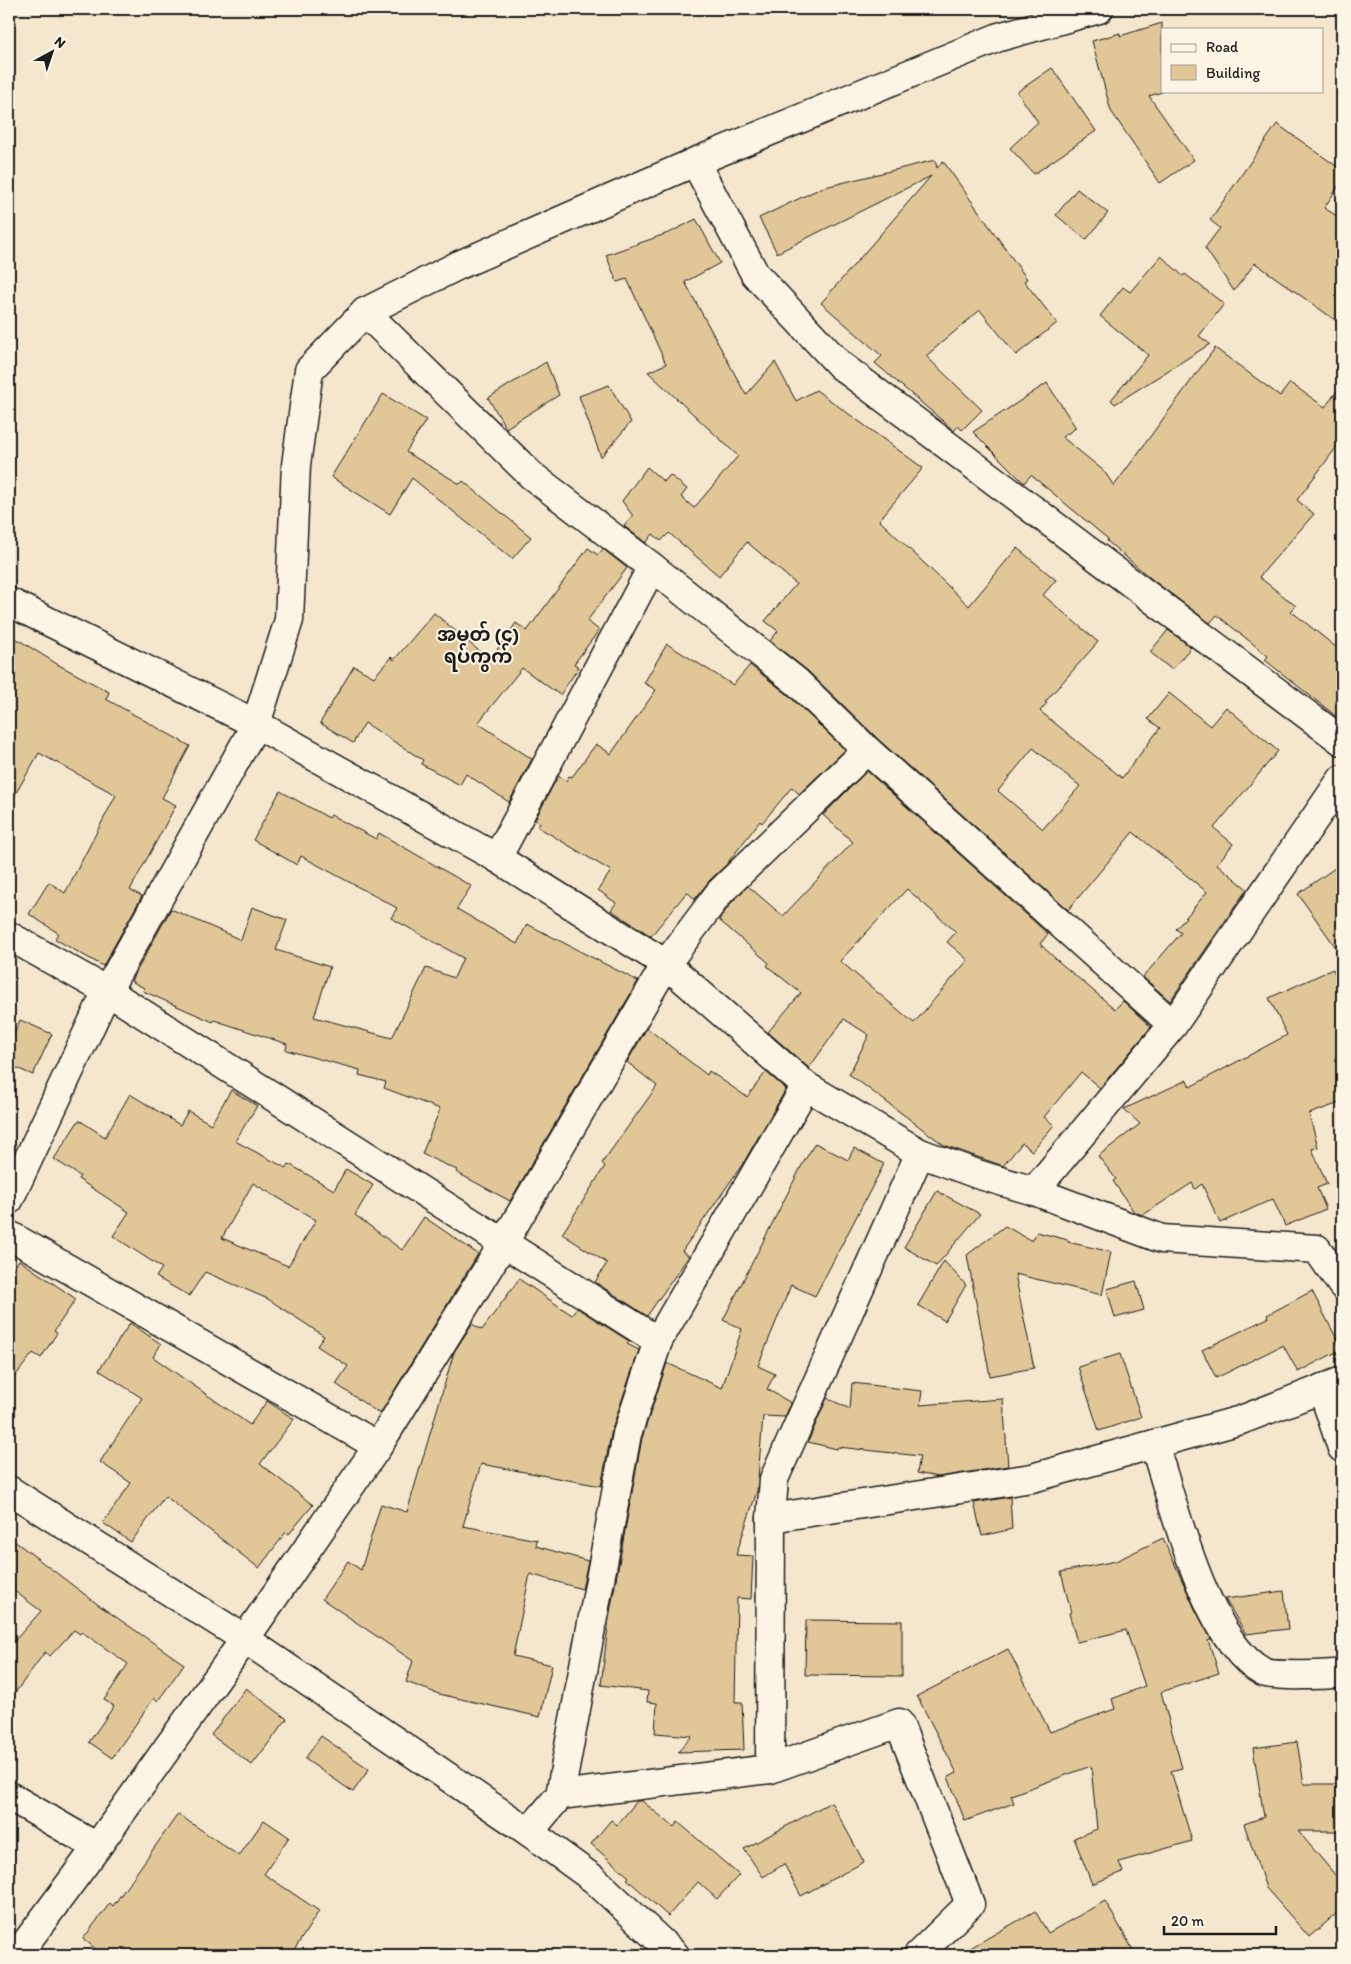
<svg xmlns="http://www.w3.org/2000/svg" width="1351" height="1964" font-family="Itim,'Noto Sans Myanmar',sans-serif">
<rect width="100%" height="100%" fill="#f4e7ce"/>
<filter id="ink" filterUnits="userSpaceOnUse"><feTurbulence type="fractalNoise" baseFrequency=".02" numOctaves="2"/><feDisplacementMap in="SourceGraphic" scale="10" xChannelSelector="R" yChannelSelector="G"/><feConvolveMatrix kernelMatrix="1 2 1 2 8 2 1 2 1" color-interpolation-filters="sRGB"/></filter>
<g filter="url(#ink)">
<!-- building -->
<g fill="#e1c797" stroke="#1c1c1c" fill-rule="evenodd">
<polygon points="1162,23 1162,92 1149,96 1194,160 1160,183 1111,111 1092,41 1120,33 1120,36"/>
<polygon points="1052,68 1096,131 1034,174 1010,148 1038,122 1017,92"/>
<polygon points="1277,124 1342,170 1342,181 1324,208 1342,219 1342,325 1255,263 1234,291 1205,248 1220,228 1210,220"/>
<polygon points="935,160 937,168 943,161 1027,279 1024,281 1057,323 1016,355 980,310 926,356 982,410 962,430 958,426 954,431 951,428 875,363 882,356 821,303 931,176 777,253 759,218 821,188"/>
<polygon points="1077,189 1108,213 1086,240 1056,215"/>
<path d="M 696,219 L 720,263 L 685,282 L 746,395 L 775,362 L 796,401 L 816,390 L 923,468 L 879,520 L 969,606 L 1017,548 L 1056,580 L 1043,595 L 1098,642 L 1045,702 L 1047,703 L 1040,711 L 1122,778 L 1160,728 L 1148,719 L 1169,693 L 1210,726 L 1226,707 L 1278,751 L 1214,828 L 1233,844 L 1217,864 L 1247,889 L 1170,1001 L 1143,977 L 1181,933 L 1176,929 L 1207,892 L 1133,832 L 1068,910 L 878,739 L 808,671 L 770,641 L 778,631 L 765,621 L 796,584 L 747,542 L 719,576 L 669,533 L 661,541 L 653,534 L 646,543 L 624,526 L 633,516 L 622,501 L 647,467 L 664,482 L 670,475 L 687,489 L 681,497 L 694,508 L 738,456 L 648,372 L 666,364 L 627,279 L 617,282 L 606,255 L 671,232 ZM 1033,748 L 1080,786 L 1043,829 L 998,791 Z"/>
<polygon points="1161,256 1183,276 1185,274 1224,304 1199,336 1210,344 1115,404 1111,400 1148,355 1100,316 1123,287 1130,292"/>
<polygon points="1215,348 1280,396 1290,383 1325,407 1342,384 1342,440 1297,500 1314,514 1259,577 1296,606 1291,611 1342,652 1342,721 1265,660 1268,656 1217,615 1210,623 1154,581 1107,541 1108,539 1031,475 1024,483 973,432 1047,383 1076,428 1062,437 1104,471 1114,486"/>
<polygon points="546,362 559,395 506,428 488,398"/>
<polygon points="609,385 631,422 601,457 579,396"/>
<polygon points="383,394 426,420 406,452 460,484 463,481 531,537 512,559 412,478 390,514 331,477"/>
<polygon points="588,548 598,555 603,549 627,568 587,621 599,630 574,664 579,667 560,695 522,668 478,723 532,759 509,802 466,774 460,785 421,764 423,760 365,723 353,743 320,723 354,666 374,677 391,657 394,660 434,613 490,660 516,623 527,631"/>
<polygon points="1168,630 1191,647 1172,670 1150,652"/>
<polygon points="9,634 57,664 109,692 106,699 190,746 162,798 176,805 130,890 142,896 103,966 55,939 58,933 29,914 49,882 65,893 116,795 39,753 9,805"/>
<polygon points="667,644 733,685 750,665 787,694 845,750 799,794 792,787 762,823 760,821 726,865 709,881 695,899 687,892 651,936 611,910 616,903 598,890 611,871 538,827 540,823 535,820 558,776 566,781 569,776 572,777 596,744 611,754 656,690 644,683"/>
<path d="M 867,771 L 1048,934 L 1040,944 L 1058,961 L 1115,1009 L 1123,1001 L 1151,1027 L 1100,1088 L 1081,1072 L 1044,1117 L 1054,1125 L 1032,1151 L 1022,1143 L 1003,1166 L 944,1145 L 849,1074 L 869,1035 L 844,1019 L 809,1068 L 768,1032 L 801,993 L 767,966 L 769,963 L 719,920 L 732,902 L 748,886 L 783,916 L 853,842 L 823,815 ZM 907,889 L 956,932 L 947,942 L 968,960 L 914,1023 L 840,961 Z"/>
<polygon points="280,791 329,818 331,815 376,839 379,833 471,886 457,909 517,944 527,924 638,981 510,1201 456,1172 457,1170 422,1154 440,1109 384,1088 386,1082 359,1075 360,1070 286,1050 287,1044 214,1020 213,1022 143,991 144,988 131,981 171,909 241,940 252,907 287,920 276,950 330,967 314,1017 392,1038 426,968 454,978 463,958 391,918 397,908 301,856 297,865 253,840"/>
<polygon points="1342,863 1342,956 1298,894"/>
<polygon points="1333,969 1342,990 1342,1102 1309,1114 1318,1147 1312,1149 1327,1184 1317,1188 1326,1209 1285,1226 1273,1199 1220,1223 1202,1184 1195,1189 1192,1183 1143,1215 1134,1212 1113,1181 1116,1179 1098,1156 1140,1124 1124,1109 1187,1080 1190,1087 1287,1035 1269,998"/>
<polygon points="20,1020 52,1034 33,1075 9,1065 9,1046"/>
<polygon points="647,1028 707,1075 709,1071 747,1097 766,1072 786,1089 744,1162 682,1251 689,1256 647,1316 595,1282 607,1263 562,1234 605,1166 602,1163 657,1086 627,1062"/>
<path d="M 231,1090 L 257,1106 L 235,1141 L 286,1168 L 289,1164 L 334,1190 L 346,1169 L 373,1185 L 355,1215 L 402,1250 L 424,1217 L 478,1254 L 380,1414 L 336,1384 L 348,1366 L 317,1346 L 324,1336 L 268,1299 L 205,1272 L 189,1296 L 156,1277 L 162,1268 L 113,1236 L 129,1212 L 78,1179 L 80,1176 L 54,1159 L 79,1120 L 105,1137 L 130,1094 L 180,1125 L 188,1111 L 211,1124 ZM 253,1183 L 316,1220 L 288,1266 L 222,1238 Z"/>
<polygon points="815,1143 848,1160 854,1148 884,1164 815,1296 791,1285 758,1366 775,1374 767,1389 791,1403 785,1417 763,1416 757,1491 736,1555 753,1556 751,1599 737,1598 735,1702 742,1702 744,1750 678,1752 692,1736 655,1733 657,1703 647,1702 648,1691 601,1685 609,1618 642,1438 667,1363 722,1388 742,1329 723,1320 802,1165"/>
<polygon points="937,1191 980,1214 936,1266 904,1247"/>
<polygon points="1005,1226 1032,1241 1037,1232 1068,1240 1068,1242 1111,1252 1102,1295 1015,1274 1034,1368 990,1376 967,1255"/>
<polygon points="19,1260 76,1299 54,1331 57,1333 41,1358 33,1353 9,1384 9,1275"/>
<polygon points="944,1261 966,1285 945,1321 918,1305"/>
<polygon points="519,1279 572,1315 577,1308 629,1341 627,1344 639,1350 612,1429 601,1486 481,1464 463,1526 537,1540 536,1546 588,1561 582,1589 530,1574 513,1656 552,1665 540,1717 439,1694 406,1682 413,1661 322,1599 348,1561 361,1570 381,1504 407,1512 454,1352 472,1324 482,1330"/>
<polygon points="1136,1281 1144,1310 1115,1318 1107,1289"/>
<polygon points="1312,1291 1342,1349 1298,1372 1283,1345 1216,1378 1202,1350 1268,1318 1267,1315"/>
<polygon points="130,1323 161,1344 153,1357 250,1425 267,1401 294,1419 260,1464 313,1505 289,1534 286,1532 259,1568 165,1496 131,1542 103,1523 131,1483 100,1462 142,1398 99,1370"/>
<polygon points="1120,1354 1141,1417 1099,1431 1078,1367"/>
<polygon points="852,1383 922,1391 920,1405 1003,1399 1008,1466 938,1477 917,1473 920,1456 838,1447 837,1449 808,1442 827,1398 850,1409"/>
<polygon points="1010,1497 1012,1529 982,1536 974,1503"/>
<polygon points="9,1537 100,1606 184,1664 158,1701 154,1698 112,1758 89,1742 114,1706 104,1700 128,1664 82,1632 80,1634 74,1630 50,1656 45,1652 9,1701 9,1647 41,1611 9,1587"/>
<polygon points="1163,1538 1195,1609 1211,1639 1208,1640 1219,1673 1161,1692 1182,1768 1171,1771 1192,1841 1119,1862 1123,1872 1092,1884 1074,1838 1097,1829 1091,1766 1011,1795 1014,1803 965,1821 948,1777 957,1773 917,1696 1008,1649 1050,1732 1115,1709 1112,1699 1145,1686 1126,1630 1077,1642 1069,1613 1071,1612 1061,1572 1116,1561"/>
<polygon points="1284,1591 1288,1629 1246,1634 1225,1599"/>
<polygon points="806,1620 902,1621 902,1676 805,1675"/>
<polygon points="246,1688 287,1719 252,1765 211,1735"/>
<polygon points="321,1736 369,1769 353,1792 305,1759"/>
<polygon points="1297,1742 1304,1784 1342,1784 1342,1831 1298,1831 1342,1883 1342,1909 1309,1937 1266,1888 1244,1824 1264,1817 1253,1748"/>
<polygon points="637,1801 642,1801 674,1827 678,1822 739,1875 717,1899 698,1882 668,1916 627,1879 629,1877 591,1844 611,1820 617,1825"/>
<polygon points="831,1802 864,1862 801,1896 784,1864 763,1877 744,1849"/>
<polygon points="178,1814 239,1856 264,1820 289,1837 264,1874 319,1911 291,1955 104,1955 83,1939 110,1903 113,1906"/>
<polygon points="1105,1901 1136,1955 958,1955 1035,1911 1048,1933"/>
</g>
<g fill="none" stroke-linecap="round" stroke-linejoin="round">
<!-- minor casing -->
<g stroke="#1c1c1c" stroke-width="31">
<g id="minor">
<polyline points="695,162 755,274 840,365 1342,741"/>
<polyline points="365,312 531,475 652,567 797,682 867,750 1173,1025"/>
<polyline points="9,602 256,724 497,858 666,964 806,1086 920,1153 977,1174 1034,1191 1162,1239 1317,1249 1342,1285"/>
<polyline points="497,858 652,567"/>
<polyline points="9,936 107,991 658,1341"/>
<polyline points="1034,1191 1173,1025 1342,779"/>
<polyline points="9,1200 107,991 256,724 289,620 296,465 309,370 365,312 459,265 695,162 999,37 1099,9"/>
<polyline points="9,1235 378,1446"/>
<polyline points="1322,1388 1342,1448"/>
<path d="M 1154,1444 C 1173,1503 1207,1643 1263,1672 C 1273,1677 1330,1675 1342,1673"/>
<polyline points="9,1490 245,1639 529,1832 595,1880 675,1955"/>
<polyline points="771,1518 1032,1478 1241,1420 1342,1381"/>
<polyline points="770,1769 899,1723 970,1904 918,1955"/>
<polyline points="560,1795 770,1769 771,1518 774,1479 920,1153"/>
<polyline points="9,1796 97,1847"/>
<polyline points="529,1832 560,1795 627,1434 658,1341 806,1086"/>
<polyline points="17,1955 97,1847 245,1639 378,1446 503,1244 666,964 720,892 867,750"/>
</g>
</g>
<!-- minor -->
<use href="#minor" stroke="#fcf5e5" stroke-width="28"/>
</g>
</g>
<g text-anchor="middle" dominant-baseline="central" stroke-width="4" stroke-linejoin="round" paint-order="stroke">
<!-- quarter labels -->
<g font-size="19" font-weight="bold" fill="#1c1c1c" stroke="#fcf5e5">
<text x="478" y="634">အမှတ် (၄)<tspan x="478" dy="22">ရပ်ကွက်</tspan></text>
</g>
</g>
<!-- margin -->
<rect width="1351" height="1964" fill="none" stroke="#fcf5e5" stroke-width="30"/>
<rect x="15" y="15" width="1321" height="1934" fill="none" stroke="#1c1c1c" stroke-width="2" filter="url(#ink)"/>
<!-- legend -->
<rect x="1161" y="28" width="162" height="65" fill="#fcf5e5" stroke="#a29e95"/>
<rect x="1171" y="44" width="25" height="8" fill="#fcf5e5" stroke="#a29e95"/>
<text x="1206" y="52" font-size="15" fill="#1c1c1c">Road</text>
<rect x="1171" y="65" width="25" height="15" fill="#e1c797" stroke="#a29e95"/>
<text x="1206" y="78" font-size="15" fill="#1c1c1c">Building</text>
<!-- north arrow -->
<g transform="translate(52 52) rotate(40)" stroke="#fcf5e5" stroke-width="4" paint-order="stroke">
<path d="M0-4L9 19L0 12L-9 19Z" fill="#1c1c1c"/>
<text y="-8" font-size="14" font-weight="bold" text-anchor="middle" fill="#1c1c1c">N</text>
</g>
<!-- scale -->
<path d="M1164 1926v8h112v-8" fill="none" stroke="#1c1c1c" stroke-width="2.5"/>
<text x="1171" y="1926" font-size="15" fill="#1c1c1c" stroke="#fcf5e5" stroke-width="4" paint-order="stroke">20 m</text>
</svg>
